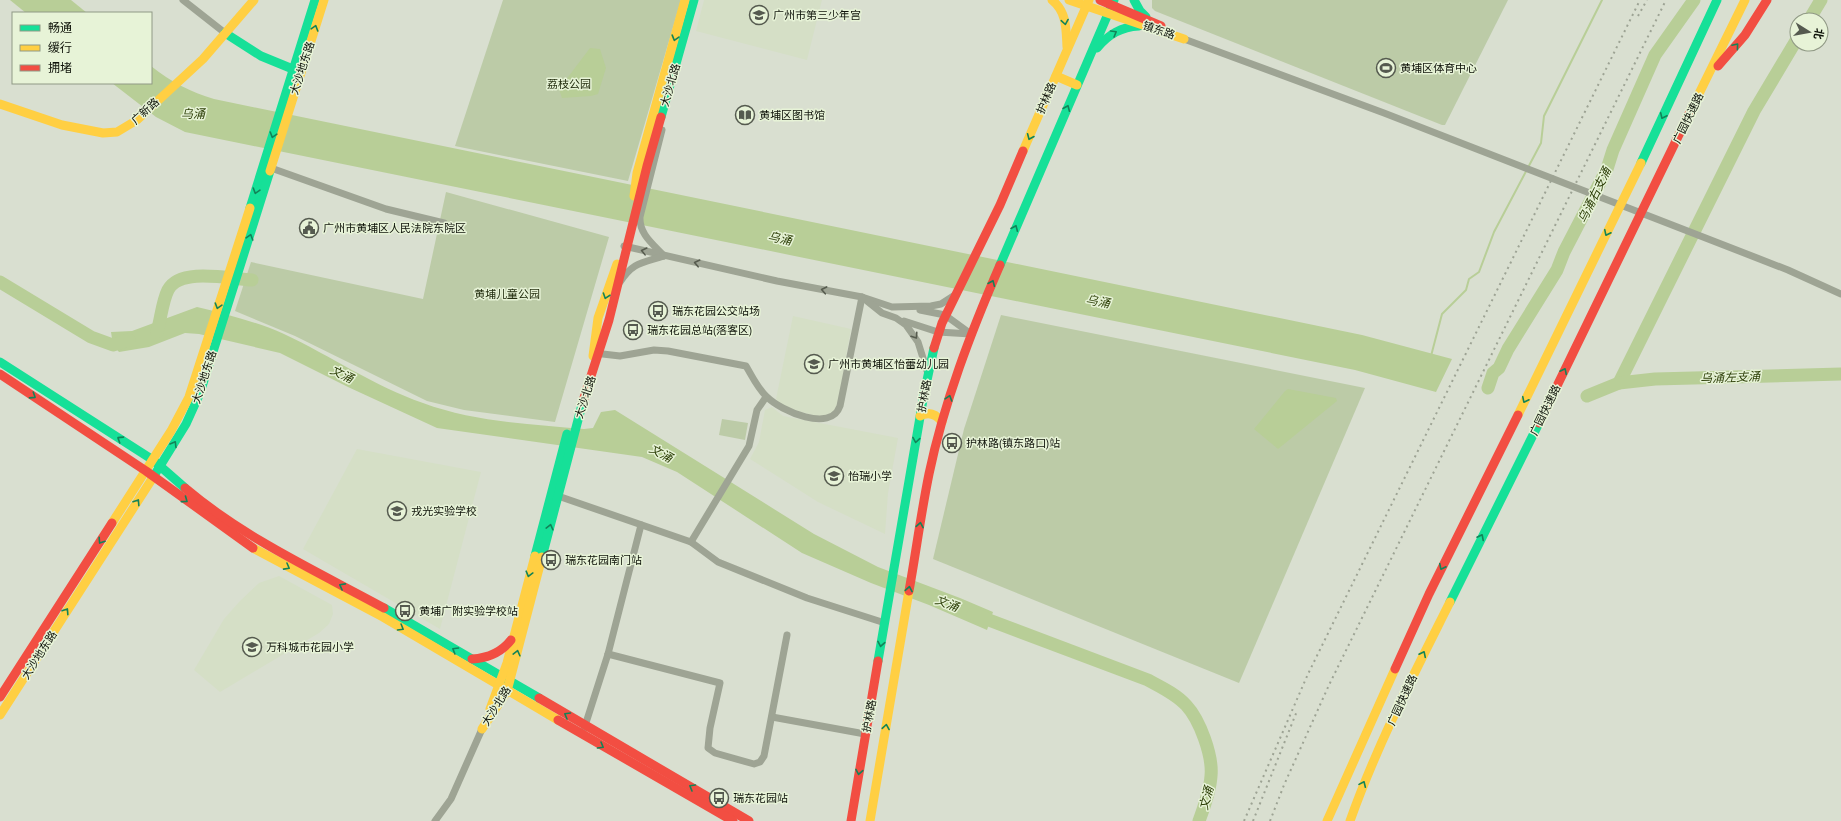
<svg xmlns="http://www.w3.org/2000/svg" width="1841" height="821" font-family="'PT Sans','Noto Sans SC',sans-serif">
<rect width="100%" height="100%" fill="#d9dfd0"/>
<!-- built -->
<g fill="#d5dfc6">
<polygon points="704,0 822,0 807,60 696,31"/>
<polygon points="793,316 851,329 838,403 833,414 820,417 780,406 776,399"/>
<polygon points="772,407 783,416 898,438 888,493 885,534 818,502 750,459 759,442 765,410"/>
<polygon points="357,449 481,472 440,629 303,549"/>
<polygon points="279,576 332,605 333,614 329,624 319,633 220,692 194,670 224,619 239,602 259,583"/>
</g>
<!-- green -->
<g fill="#bccba7">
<polygon points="503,0 681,0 628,181 455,146"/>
<polygon points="1152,0 1508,0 1445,125 1442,125 1155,11 1152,8"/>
<polygon points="446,192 609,237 555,422 464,410 427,401 295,336 235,311 251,262 423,299"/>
<polygon points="1001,315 1365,388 1239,683 933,559 964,429"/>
<polygon points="722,419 748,423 745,440 719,435"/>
</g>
<!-- water -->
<g fill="#b8ce97">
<polygon points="10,0 71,0 87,13 26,13"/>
<polygon points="590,48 600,49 606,68 598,94 591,96 562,98 559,89"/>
<path d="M 151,66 C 171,82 191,92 214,99 L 1362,335 L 1452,359 L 1436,392 L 1355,370 L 185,132 L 156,117 L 112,83 L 151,83 Z"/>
<path d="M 197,307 C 226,314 257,322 284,334 C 331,356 374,386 423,403 C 474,422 531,424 584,429 L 593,428 L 601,412 L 615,410 L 814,534 L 878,567 L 960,598 L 993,612 L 987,630 L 929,605 L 871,583 L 802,553 L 677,472 L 642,457 L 437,428 L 348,387 L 280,353 L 199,334 L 185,333 L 149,347 L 119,352 L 113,345 L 111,332 L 132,331 Z"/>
<polygon points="1288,389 1336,398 1337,401 1278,449 1254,429 1285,391"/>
</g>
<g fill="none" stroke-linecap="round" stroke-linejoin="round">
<!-- stream -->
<polyline stroke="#b8ce97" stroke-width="2" points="1431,356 1442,314 1466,290 1469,279 1479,272 1494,232 1541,143 1544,116 1602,0"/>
<!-- river -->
<g stroke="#b8ce97" stroke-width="13">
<polyline points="1809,20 1821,0"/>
<polyline points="0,282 91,337 113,345 129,340"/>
<path d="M 157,332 C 161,319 162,302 168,290 C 180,267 230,279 252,280"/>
<polyline points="1619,383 1754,111 1797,39"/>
<polyline points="1488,388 1493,373 1499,368 1508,349 1557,270 1564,252 1607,169 1613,150 1655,55 1694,0"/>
<polyline points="1587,396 1619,383 1655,379 1841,374"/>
<path d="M 973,614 L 1148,680 C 1161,687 1176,694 1186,705 C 1200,720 1213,756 1211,776 C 1210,792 1204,807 1199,821"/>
</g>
<!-- street -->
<g stroke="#9ea494" stroke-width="7">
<polyline points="183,0 225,33"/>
<polyline points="1184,39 1384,113 1788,270 1841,294"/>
<path d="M 662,130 L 640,217 C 639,234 653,244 664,256"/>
<polyline points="271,168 386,209 444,223"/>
<polyline points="624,246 777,281 862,297 892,307 931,306 941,304 955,295"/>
<path d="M 620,282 C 633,262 642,263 664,256"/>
<polyline points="867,301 882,313 896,318 906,325 918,342 927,371"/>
<polyline points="920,310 945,315 971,334"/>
<polyline points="904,321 938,332 971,334"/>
<path d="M 594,353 L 620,356 L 654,350 L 668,351 L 746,366 C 752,376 758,389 767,397 C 781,411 831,433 840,406 L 862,297"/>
<polyline points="558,496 691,542 718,562 807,598 885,623"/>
<polyline points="691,542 749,446 757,410 766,397"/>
<polyline points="608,654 720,683 710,728 708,748 715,753 754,764 760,762 764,756 787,635"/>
<polyline points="772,717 865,734"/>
<polyline points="584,729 608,654 641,525"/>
<polyline points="435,821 451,799 482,729"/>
</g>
<!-- fast -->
<g stroke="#16e098" stroke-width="9">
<polyline points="1134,0 1140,11 1146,17"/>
<polyline points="225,33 261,56 300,72"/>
<path d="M 1097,48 C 1109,34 1121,27 1139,26"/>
<polyline points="661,117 694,0"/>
<polyline points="1641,163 1717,0"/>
<polyline points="250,208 315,0"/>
<polyline points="1000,265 1114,0"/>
<polyline points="0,362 153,460 185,488"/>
<polyline points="152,479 186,424 200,393 270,171"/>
<polyline points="535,556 567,434"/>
<polyline points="542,557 583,401"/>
<polyline points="1450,602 1539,423"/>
<polyline points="384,608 539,698"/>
<polyline points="878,661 924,394 934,348"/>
</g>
<!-- slow -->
<g stroke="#ffcf43" stroke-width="9">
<path d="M 1052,0 C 1067,12 1066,29 1067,47"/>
<polyline points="1069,0 1184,39"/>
<polyline points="1056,76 1077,85"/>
<polyline points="0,104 62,125 103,133 117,132 137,120 203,59 254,0"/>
<polyline points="1690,112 1745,0"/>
<polyline points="1023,151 1089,0"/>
<polyline points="270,171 324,0"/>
<polyline points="634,196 637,173 685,0"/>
<polyline points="593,356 598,318 617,264"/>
<polyline points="1518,415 1641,163"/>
<path d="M 920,416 C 929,411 936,414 942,422"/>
<polyline points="112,523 171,431 189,397 250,208"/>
<polyline points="253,548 383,617 558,720"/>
<polyline points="490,709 507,663 535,556"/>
<polyline points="0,715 152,479"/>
<polyline points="482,729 507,691 542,557"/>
<polyline points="870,821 909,591"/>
<polyline points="1327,821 1395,669"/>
<path d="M 1350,821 C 1377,745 1414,674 1450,602"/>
</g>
<!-- jam -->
<g stroke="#f24e42" stroke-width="9">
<polyline points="1100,0 1161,26"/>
<polyline points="1718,66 1745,35 1767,0"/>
<polyline points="934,348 942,323 1000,205 1023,151"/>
<polyline points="0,374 146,471 253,548"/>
<polyline points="583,401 609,320 647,166 661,117"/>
<polyline points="1539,423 1690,112"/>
<path d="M 185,488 C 244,538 316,571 384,608"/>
<path d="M 909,591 C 916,552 921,513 929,474 C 944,402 971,332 1000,265"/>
<path d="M 472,659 C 488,658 501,653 511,640"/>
<polyline points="1395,669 1429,594 1518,415"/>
<polyline points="0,697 112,523"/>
<polyline points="539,698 749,821"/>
<polyline points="558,720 733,821"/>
<polyline points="851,821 878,661"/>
</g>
<!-- rail -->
<g stroke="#9da394" stroke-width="2" stroke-dasharray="2 4" stroke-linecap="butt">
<polyline points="1638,16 1647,0"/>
<polyline points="1244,821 1308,674 1640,0"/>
<polyline points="1253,821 1297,711"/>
<polyline points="1270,821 1284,785 1329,685 1666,0"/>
</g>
</g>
<!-- one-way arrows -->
<defs><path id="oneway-chevron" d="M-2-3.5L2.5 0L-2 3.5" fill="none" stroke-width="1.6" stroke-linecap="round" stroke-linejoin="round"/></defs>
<g stroke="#128358">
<use href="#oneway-chevron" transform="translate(1065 22) rotate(81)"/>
<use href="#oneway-chevron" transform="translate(315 28) rotate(-73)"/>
<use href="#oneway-chevron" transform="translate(1114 33) rotate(-30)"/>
<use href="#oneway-chevron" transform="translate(675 38) rotate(106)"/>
<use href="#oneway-chevron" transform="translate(1736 46) rotate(-50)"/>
<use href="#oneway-chevron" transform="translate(1067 108) rotate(-67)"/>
<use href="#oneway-chevron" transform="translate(1663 116) rotate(115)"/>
<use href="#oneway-chevron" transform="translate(273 135) rotate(107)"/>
<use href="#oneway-chevron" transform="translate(1030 137) rotate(113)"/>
<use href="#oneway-chevron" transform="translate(256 191) rotate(107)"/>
<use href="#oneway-chevron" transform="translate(1015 228) rotate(-67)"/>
<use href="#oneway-chevron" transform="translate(1607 233) rotate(116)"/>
<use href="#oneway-chevron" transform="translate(250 237) rotate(-73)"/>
<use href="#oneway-chevron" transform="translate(992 283) rotate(-67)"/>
<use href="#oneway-chevron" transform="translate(606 296) rotate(109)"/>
<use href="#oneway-chevron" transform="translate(218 306) rotate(107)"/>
<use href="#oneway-chevron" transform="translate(1564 371) rotate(-64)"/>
<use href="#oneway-chevron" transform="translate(33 396) rotate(33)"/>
<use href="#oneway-chevron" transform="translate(949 398) rotate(-73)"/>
<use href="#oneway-chevron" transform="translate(1525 400) rotate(116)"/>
<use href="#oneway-chevron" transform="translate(120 439) rotate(-147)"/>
<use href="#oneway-chevron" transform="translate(916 440) rotate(99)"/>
<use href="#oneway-chevron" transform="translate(174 444) rotate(-59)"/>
<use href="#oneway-chevron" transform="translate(185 500) rotate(36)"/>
<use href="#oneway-chevron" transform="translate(137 502) rotate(-57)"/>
<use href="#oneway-chevron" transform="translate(920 525) rotate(-80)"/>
<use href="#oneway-chevron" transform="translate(550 527) rotate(-76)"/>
<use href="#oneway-chevron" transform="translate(1481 537) rotate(-63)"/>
<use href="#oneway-chevron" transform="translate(101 541) rotate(123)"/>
<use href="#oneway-chevron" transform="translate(287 567) rotate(29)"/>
<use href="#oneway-chevron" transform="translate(1442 567) rotate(116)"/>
<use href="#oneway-chevron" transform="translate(529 574) rotate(105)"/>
<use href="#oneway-chevron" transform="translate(342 586) rotate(-152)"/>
<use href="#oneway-chevron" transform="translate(909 589) rotate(-80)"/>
<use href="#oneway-chevron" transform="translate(66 611) rotate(-57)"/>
<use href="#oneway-chevron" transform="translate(401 628) rotate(31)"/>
<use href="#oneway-chevron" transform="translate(881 644) rotate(100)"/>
<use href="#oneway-chevron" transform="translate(455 650) rotate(-149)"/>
<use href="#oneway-chevron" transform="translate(517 653) rotate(-76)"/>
<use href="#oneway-chevron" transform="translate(1423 654) rotate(-64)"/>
<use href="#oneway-chevron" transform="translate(567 715) rotate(-150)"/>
<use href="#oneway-chevron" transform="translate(886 727) rotate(-81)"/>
<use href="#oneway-chevron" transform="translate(601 746) rotate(30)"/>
<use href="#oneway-chevron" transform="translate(859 772) rotate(100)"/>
<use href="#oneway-chevron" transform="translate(1363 784) rotate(-66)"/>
<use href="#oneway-chevron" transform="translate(692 787) rotate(-150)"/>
</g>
<g stroke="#565b4e">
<use href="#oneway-chevron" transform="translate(644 251) rotate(-166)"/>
<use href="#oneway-chevron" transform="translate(697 263) rotate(-167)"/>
<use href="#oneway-chevron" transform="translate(824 290) rotate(-169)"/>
<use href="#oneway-chevron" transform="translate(915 336) rotate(56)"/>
</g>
<!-- icons -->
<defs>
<g id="university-ring" transform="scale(1)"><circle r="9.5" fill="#e7f3d7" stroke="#555a4f" stroke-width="1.5"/><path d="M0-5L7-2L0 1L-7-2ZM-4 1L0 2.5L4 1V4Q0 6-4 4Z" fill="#555a4f"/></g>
<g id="stadium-ring" transform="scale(1)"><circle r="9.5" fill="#e7f3d7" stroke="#555a4f" stroke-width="1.5"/><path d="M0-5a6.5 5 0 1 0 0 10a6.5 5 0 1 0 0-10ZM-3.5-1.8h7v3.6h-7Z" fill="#555a4f"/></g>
<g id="library-ring" transform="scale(1)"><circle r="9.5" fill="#e7f3d7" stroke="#555a4f" stroke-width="1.5"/><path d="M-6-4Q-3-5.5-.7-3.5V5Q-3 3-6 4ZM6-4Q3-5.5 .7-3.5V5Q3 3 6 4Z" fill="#555a4f"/></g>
<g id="civic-ring" transform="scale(1)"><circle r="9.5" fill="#e7f3d7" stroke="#555a4f" stroke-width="1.5"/><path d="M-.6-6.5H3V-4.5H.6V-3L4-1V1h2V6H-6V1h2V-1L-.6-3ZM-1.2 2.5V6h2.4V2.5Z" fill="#555a4f"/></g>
<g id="bus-ring" transform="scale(1)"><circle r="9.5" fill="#e7f3d7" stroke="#555a4f" stroke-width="1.5"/><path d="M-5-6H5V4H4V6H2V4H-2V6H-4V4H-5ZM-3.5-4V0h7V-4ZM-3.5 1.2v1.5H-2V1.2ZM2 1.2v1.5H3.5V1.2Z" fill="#555a4f"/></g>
<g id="school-ring" transform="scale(1)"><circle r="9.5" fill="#e7f3d7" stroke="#555a4f" stroke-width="1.5"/><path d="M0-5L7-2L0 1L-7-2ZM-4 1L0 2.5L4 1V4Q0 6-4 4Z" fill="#555a4f"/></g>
</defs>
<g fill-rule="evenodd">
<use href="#university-ring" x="759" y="15"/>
<use href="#stadium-ring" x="1386" y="68"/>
<use href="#library-ring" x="745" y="115"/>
<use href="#civic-ring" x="309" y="228"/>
<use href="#bus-ring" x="658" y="311"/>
<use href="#bus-ring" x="633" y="330"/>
<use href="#school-ring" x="814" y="364"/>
<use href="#bus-ring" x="952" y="443"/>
<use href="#school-ring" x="834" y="476"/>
<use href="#school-ring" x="397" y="511"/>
<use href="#bus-ring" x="551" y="560"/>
<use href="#bus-ring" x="405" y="611"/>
<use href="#school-ring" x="252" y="647"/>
<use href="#bus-ring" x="719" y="798"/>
</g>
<g text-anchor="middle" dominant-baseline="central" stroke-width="3" stroke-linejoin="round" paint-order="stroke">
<!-- poi labels -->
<g font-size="11" fill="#0e1209" stroke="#e7f3d7" text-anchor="start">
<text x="773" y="15">广州市第三少年宫</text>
<text x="1400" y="68">黄埔区体育中心</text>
<text x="759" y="115">黄埔区图书馆</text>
<text x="323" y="228">广州市黄埔区人民法院东院区</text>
<text x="672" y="311">瑞东花园公交站场</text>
<text x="647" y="330">瑞东花园总站(落客区)</text>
<text x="828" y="364">广州市黄埔区怡蕾幼儿园</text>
<text x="966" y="443">护林路(镇东路口)站</text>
<text x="848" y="476">怡瑞小学</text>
<text x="411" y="511">戎光实验学校</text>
<text x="565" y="560">瑞东花园南门站</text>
<text x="419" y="611">黄埔广附实验学校站</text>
<text x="266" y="647">万科城市花园小学</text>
<text x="733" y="798">瑞东花园站</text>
</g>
<!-- street labels -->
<g font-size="11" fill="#0e1209" stroke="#e7f3d7">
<text transform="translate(1159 30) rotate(19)">镇东路</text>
<text transform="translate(302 68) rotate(-72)">大沙地东路</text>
<text transform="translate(670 85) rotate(-74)">大沙北路</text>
<text transform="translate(1046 98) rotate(-67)">护林路</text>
<text transform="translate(145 111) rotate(-42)">广新路</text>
<text transform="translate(1688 118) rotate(-64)">广园快速路</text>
<text transform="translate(204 377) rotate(-72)">大沙地东路</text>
<text transform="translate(924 396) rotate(-80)">护林路</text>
<text transform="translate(585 397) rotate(-72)">大沙北路</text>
<text transform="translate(1545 410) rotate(-64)">广园快速路</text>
<text transform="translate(39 655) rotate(-57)">大沙地东路</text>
<text transform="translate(1402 700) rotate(-65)">广园快速路</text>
<text transform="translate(496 706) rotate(-58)">大沙北路</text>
<text transform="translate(869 716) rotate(-80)">护林路</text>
</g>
<!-- park labels -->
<g font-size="11" fill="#242f10" stroke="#e7f3d7">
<text x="569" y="84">荔枝公园</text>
<text x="507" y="294">黄埔儿童公园</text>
</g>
<!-- water labels -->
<g font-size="12" font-style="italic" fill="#2e4009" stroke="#e7f3d7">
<text x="193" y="113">乌涌</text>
<text transform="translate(1594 195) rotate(-64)">乌涌右支涌</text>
<text transform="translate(780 238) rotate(12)">乌涌</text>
<text transform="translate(1098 301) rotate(11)">乌涌</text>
<text transform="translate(342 374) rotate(26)">文涌</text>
<text transform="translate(1730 377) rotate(-2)">乌涌左支涌</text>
<text transform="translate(661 453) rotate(28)">文涌</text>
<text transform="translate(947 603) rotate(21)">文涌</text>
<text transform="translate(1206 798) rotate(-75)">文涌</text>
</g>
</g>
<!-- legend -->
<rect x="12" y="12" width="140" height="72" fill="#e7f3d7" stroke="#909985"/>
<rect x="20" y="25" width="20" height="6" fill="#16e098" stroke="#909985"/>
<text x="48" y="32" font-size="12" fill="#0e1209">畅通</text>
<rect x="20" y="45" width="20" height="6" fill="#ffcf43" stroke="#909985"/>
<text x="48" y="52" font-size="12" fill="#0e1209">缓行</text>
<rect x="20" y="65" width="20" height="6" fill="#f24e42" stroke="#909985"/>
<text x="48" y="72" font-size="12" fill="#0e1209">拥堵</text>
<!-- north arrow -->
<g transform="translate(1809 32) rotate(101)"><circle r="19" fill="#e7f3d7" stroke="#909985"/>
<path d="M0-3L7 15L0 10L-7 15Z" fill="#555a4f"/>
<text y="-6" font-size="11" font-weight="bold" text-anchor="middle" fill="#0e1209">北</text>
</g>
</svg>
